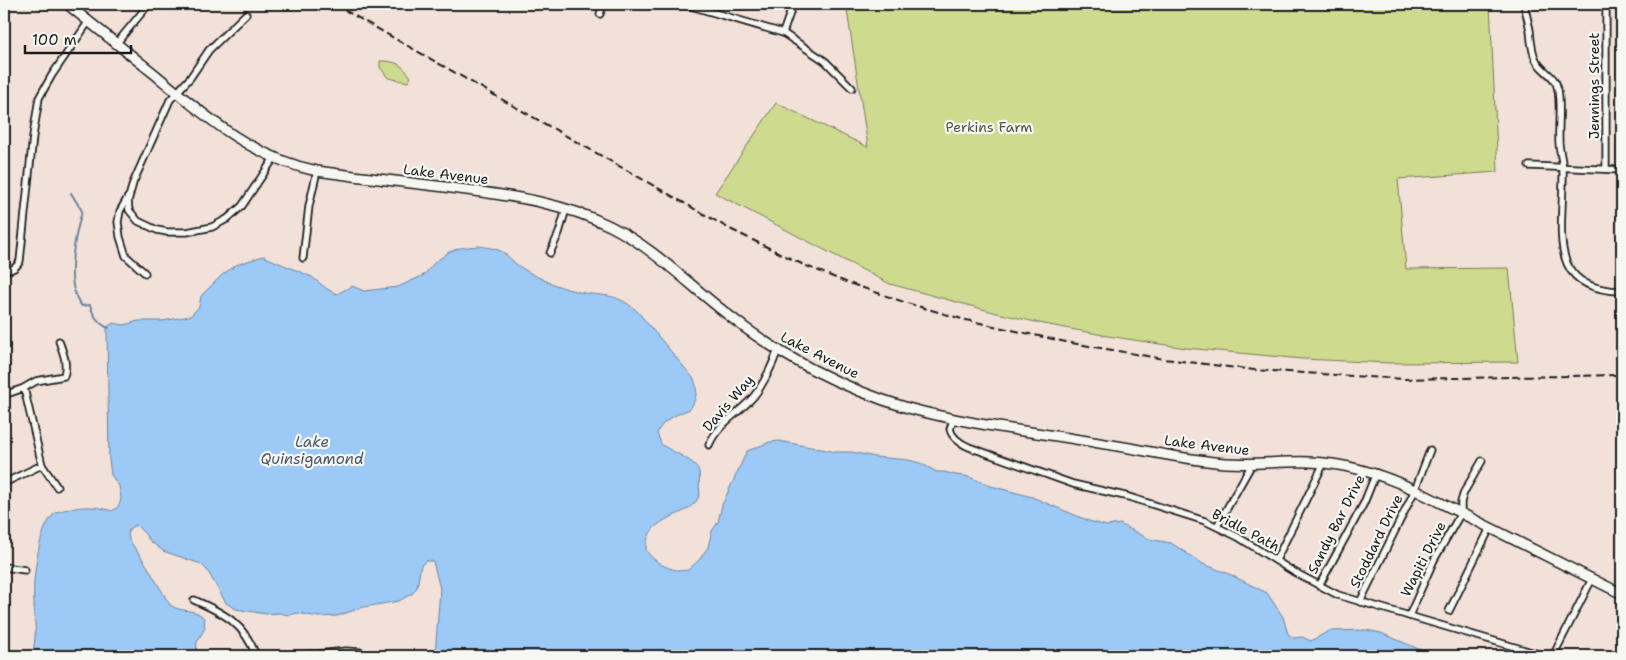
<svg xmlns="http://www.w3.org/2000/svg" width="1626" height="660" font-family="'Shantell Sans',sans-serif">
<rect width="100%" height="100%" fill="#f2e1d9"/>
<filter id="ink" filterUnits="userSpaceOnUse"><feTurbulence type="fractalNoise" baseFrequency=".02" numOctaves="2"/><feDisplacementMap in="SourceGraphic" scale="10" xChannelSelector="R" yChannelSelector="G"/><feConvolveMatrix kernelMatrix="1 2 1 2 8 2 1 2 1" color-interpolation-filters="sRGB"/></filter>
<g filter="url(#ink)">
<!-- green -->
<g fill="#ceda8e" stroke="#757b55">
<polygon points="846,4 1490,4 1498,172 1398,179 1406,269 1509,268 1518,362 1390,363 1302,359 1186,348 1108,336 1044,324 997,313 890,284 715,193 776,103 868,147"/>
<path d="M 380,61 C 397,61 401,64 411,77 L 408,82 L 388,78 L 380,67 Z"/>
</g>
<!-- water -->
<path fill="#9cc9f6" stroke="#69849f" d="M 478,246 C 486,247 497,248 504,253 C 511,259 517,266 525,270 C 540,279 558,287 575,291 C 602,298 613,290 637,311 L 694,379 C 698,389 697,399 690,409 C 678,414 663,419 657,433 L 661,444 C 670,451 694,460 698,469 C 701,476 698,485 700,493 C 693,521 646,511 646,550 C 654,563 673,573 688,570 L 700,559 L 708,547 L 712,531 L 718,522 L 722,505 L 747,451 L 770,442 L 779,441 L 837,452 L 852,452 L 875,457 L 909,460 L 920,463 L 937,472 L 944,472 L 956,475 L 969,477 L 991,486 L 1032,497 L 1089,521 L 1107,526 L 1120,524 L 1149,539 L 1171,543 L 1203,564 L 1227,573 L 1267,593 L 1283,617 L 1288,634 L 1294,638 L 1302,637 L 1311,641 L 1329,631 L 1366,630 L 1381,633 L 1426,652 L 1452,653 L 1461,656 L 435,656 L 440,589 L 433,561 L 426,561 L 421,565 L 417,587 L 413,593 L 399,601 L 364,607 L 337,616 L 318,617 L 298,613 L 288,615 L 280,613 L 266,614 L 236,609 L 226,603 L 207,570 L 201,564 L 163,551 L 150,541 L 145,534 L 136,525 L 130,528 L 128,532 L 129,540 L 146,564 L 170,605 C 181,613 196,608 204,618 L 205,628 L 197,642 L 196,656 L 32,656 C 39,629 32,608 34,582 C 36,561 40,526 56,512 C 74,507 93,504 112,511 L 117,508 L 120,503 L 121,498 L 119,486 L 111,475 L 109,459 L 107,327 L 113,323 L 124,325 L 138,321 L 162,321 L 190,316 L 199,307 L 201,296 L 222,275 L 236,265 L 263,256 L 312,277 L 327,289 L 337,294 L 352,286 L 364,291 L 398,287 L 424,275 L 434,263 L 449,252 L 460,248 Z"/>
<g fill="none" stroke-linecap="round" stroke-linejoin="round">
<!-- stream -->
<path stroke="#69849f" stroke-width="2" d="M 71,193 L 82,211 C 75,236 63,285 82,306 L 90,305 C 93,315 98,324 109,328"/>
<!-- street casing -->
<g stroke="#1c1c1c" stroke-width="9">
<g id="street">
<polyline points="684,4 783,33 825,61 852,88"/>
<path d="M 1524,4 C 1526,13 1528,21 1530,30 C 1531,40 1531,50 1536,60 C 1542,72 1556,75 1558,90 C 1561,107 1558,125 1559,143 C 1560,155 1564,166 1563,177 C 1563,232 1546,290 1622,291"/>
<polyline points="246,14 209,50 190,78 170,100 133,183 128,201 129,210 138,221 157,230 167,232 187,232 212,227 227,219 242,206 274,158"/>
<polyline points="600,14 603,4"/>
<polyline points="783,33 793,4"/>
<polyline points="116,44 149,4"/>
<polyline points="1529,166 1622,170"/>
<polyline points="1606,169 1606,4"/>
<polyline points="128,197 120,211 118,222 120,237 126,256 145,273"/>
<polyline points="550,253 559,233 566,209"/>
<polyline points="303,258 309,206 317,171"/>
<path d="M 4,270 C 12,271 16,268 20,261 L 33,136 L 39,98 L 52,75 L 89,21"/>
<polyline points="24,388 42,465 57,487"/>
<path d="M 4,395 L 24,388 L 36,381 L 64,376 C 68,363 63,353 59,341"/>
<path d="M 954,418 L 950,429 C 952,438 960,443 969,447 L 1073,484 L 1129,497 L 1205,521 L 1238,537 L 1294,572 L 1338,595 L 1545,656"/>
<path d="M 709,445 C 718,423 740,413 754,396 C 765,382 772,366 778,350"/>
<polyline points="4,483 42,465"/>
<polyline points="1217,526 1252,464"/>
<polyline points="1276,560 1324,463"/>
<polyline points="4,567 25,570"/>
<polyline points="1319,586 1364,503 1376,473"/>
<path d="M 194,600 C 224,613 245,624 256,656"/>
<polyline points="1360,602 1415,490 1430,450"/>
<polyline points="1449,611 1490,528"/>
<polyline points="1409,616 1434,560 1461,513 1461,502 1464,492 1482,461"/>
<polyline points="256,656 319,654 346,651 360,652 364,656"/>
<polyline points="1553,656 1592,579"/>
</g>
</g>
<!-- primary casing -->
<g stroke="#1c1c1c" stroke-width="12">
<path id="primary" d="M 67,4 C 97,28 127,52 157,76 C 206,117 253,158 317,171 C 360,177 402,182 445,187 C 502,195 558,200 610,226 C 654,248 688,284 727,314 C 779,356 844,389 908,408 C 970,425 1036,432 1099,443 C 1141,449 1184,460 1226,463 C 1254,465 1281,461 1309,462 C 1347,463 1381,474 1415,490 L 1622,594"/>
</g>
<!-- street -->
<use href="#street" stroke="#f6f6f2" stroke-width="5.5"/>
<!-- primary -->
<use href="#primary" stroke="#f6f6f2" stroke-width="9"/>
<!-- rail -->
<polyline stroke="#1c1c1c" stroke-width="2" stroke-dasharray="8 4" stroke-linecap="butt" points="334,4 730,229 804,265 843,281 907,303 962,319 1066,342 1164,359 1254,370 1403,379 1622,375"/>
</g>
</g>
<g text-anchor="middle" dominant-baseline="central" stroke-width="4.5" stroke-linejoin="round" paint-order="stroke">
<!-- street labels -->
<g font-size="14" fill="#1c1c1c" stroke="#f6f6f2">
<text transform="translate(1594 86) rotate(-90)">Jennings Street</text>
<text transform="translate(446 174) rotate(7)">Lake Avenue</text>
<text transform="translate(820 355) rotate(27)">Lake Avenue</text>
<text transform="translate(728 403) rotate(-49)">Davis Way</text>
<text transform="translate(1207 445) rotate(7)">Lake Avenue</text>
<text transform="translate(1336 524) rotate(-63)">Sandy Bar Drive</text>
<text transform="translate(1246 530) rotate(28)">Bridle Path</text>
<text transform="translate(1376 541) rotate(-64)">Stoddard Drive</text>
<text transform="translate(1423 559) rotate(-63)">Wapiti Drive</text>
</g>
<!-- park labels -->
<g font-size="14" fill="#51553e" stroke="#f6f6f2">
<text x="989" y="127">Perkins Farm</text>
</g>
<!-- water labels -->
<g font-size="15" font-style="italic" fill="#495968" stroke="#f6f6f2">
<text x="312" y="442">Lake<tspan x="312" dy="17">Quinsigamond</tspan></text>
</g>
</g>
<!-- margin -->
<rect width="1626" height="660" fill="none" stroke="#f6f6f2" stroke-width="20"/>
<rect x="10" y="10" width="1606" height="640" fill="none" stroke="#1c1c1c" stroke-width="2" filter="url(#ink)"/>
<!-- scale -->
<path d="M25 45v8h106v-8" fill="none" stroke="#1c1c1c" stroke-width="2.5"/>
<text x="32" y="45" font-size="15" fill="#1c1c1c" stroke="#f6f6f2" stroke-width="4" paint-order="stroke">100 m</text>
</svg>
